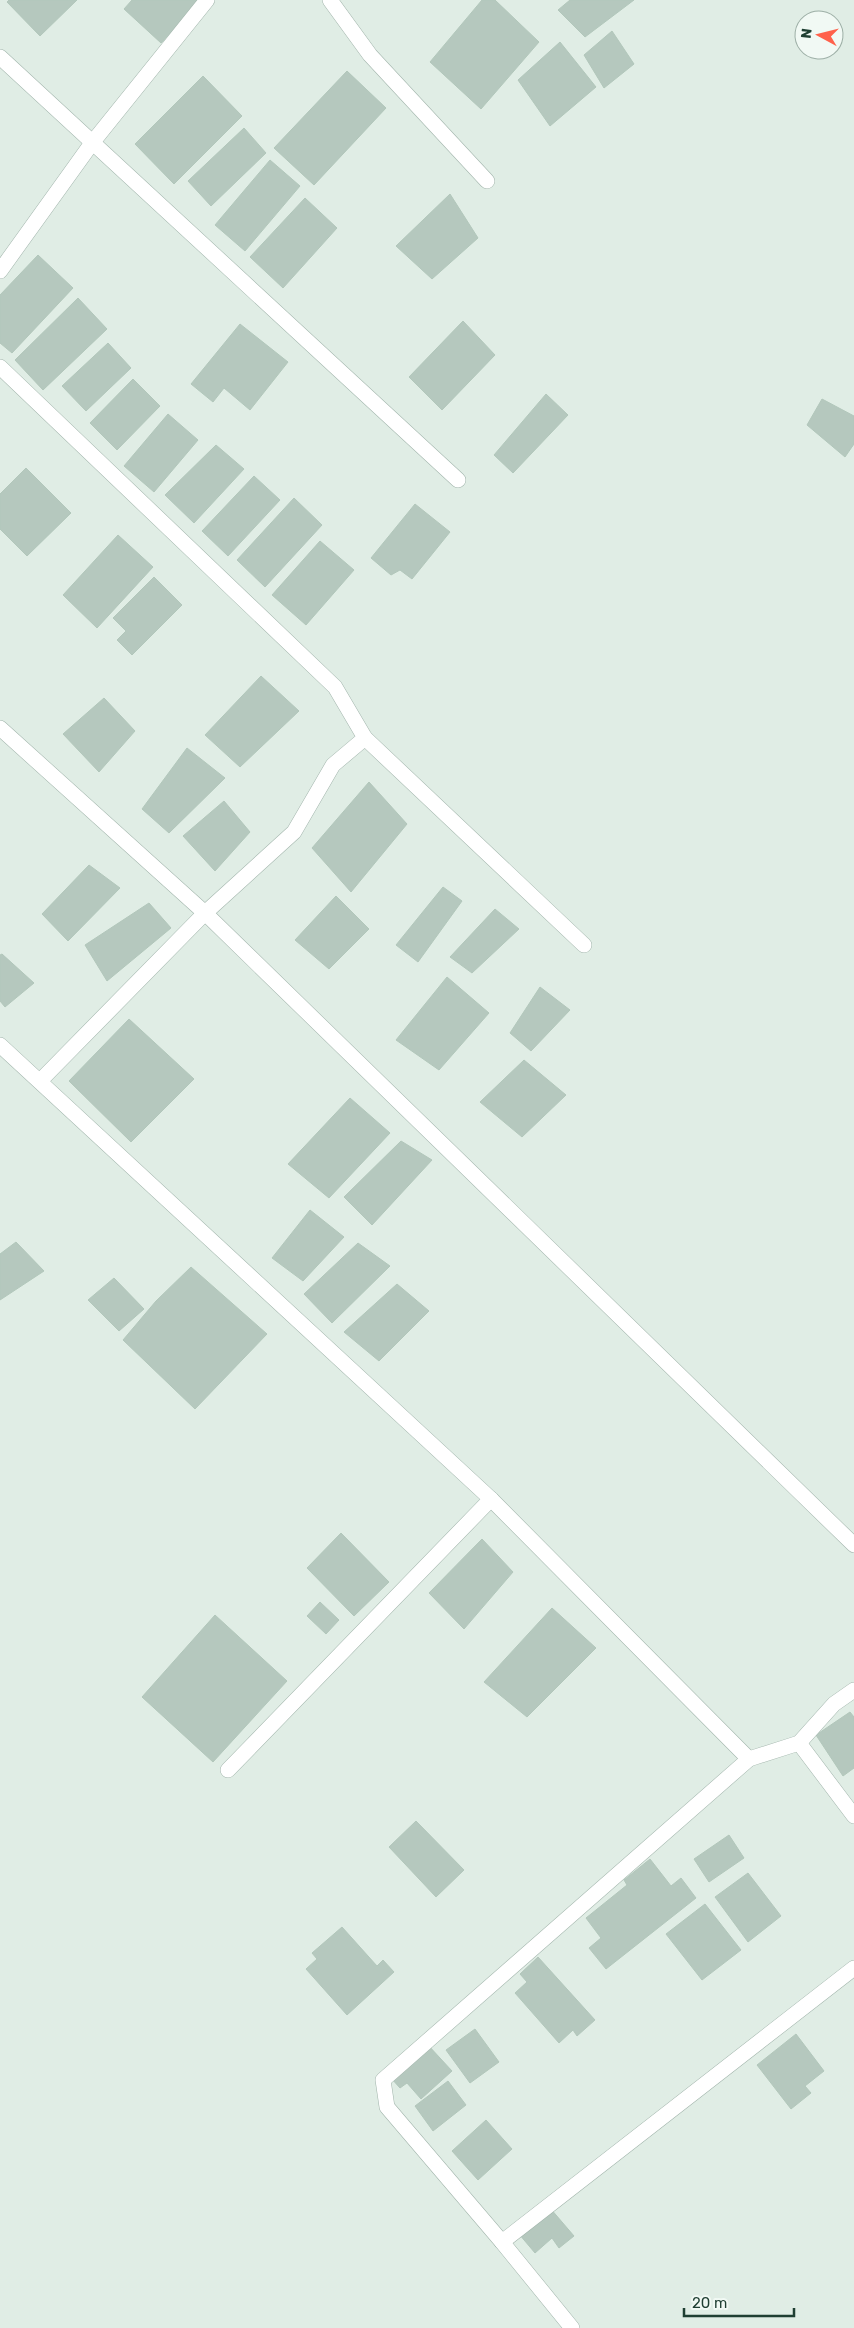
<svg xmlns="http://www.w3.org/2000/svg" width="854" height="2328" font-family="Rubik,sans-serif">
<rect width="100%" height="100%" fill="#e0ede5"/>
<!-- building -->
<g fill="#b5c8be" stroke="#b2c7bb">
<polygon points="9,0 77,0 40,36 7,2"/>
<polygon points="132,0 201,0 161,43 124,9"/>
<polygon points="482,0 495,0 539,42 481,109 430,62"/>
<polygon points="570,0 634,0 585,37 558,10"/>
<polygon points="612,31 634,64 604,88 584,55"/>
<polygon points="560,42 596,87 550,126 518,80"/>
<polygon points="347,71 386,108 314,185 274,148"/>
<polygon points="203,76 242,116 174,184 135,144"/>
<polygon points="244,128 266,153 211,206 188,181"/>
<polygon points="270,160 300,186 245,251 215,225"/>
<polygon points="450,194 478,238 432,279 396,246"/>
<polygon points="305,198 337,228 283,288 250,257"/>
<polygon points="38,255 73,288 12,353 0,343 0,295"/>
<polygon points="78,298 107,329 43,390 15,360"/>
<polygon points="463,321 495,355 442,410 409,377"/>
<polygon points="240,324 288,362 250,410 224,388 213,402 191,384"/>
<polygon points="108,343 131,368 86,411 62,386"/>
<polygon points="133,379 160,406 117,450 90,423"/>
<polygon points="546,394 568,415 513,473 494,455"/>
<polygon points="822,399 854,416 854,444 845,457 807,425"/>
<polygon points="168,414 198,440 154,492 124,466"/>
<polygon points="216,445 244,469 194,523 165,495"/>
<polygon points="26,468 71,513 27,556 0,529 0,494"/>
<polygon points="254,476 280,500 228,556 202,531"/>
<polygon points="294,498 322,525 265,587 237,560"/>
<polygon points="415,504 450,532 412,579 400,570 391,575 371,558"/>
<polygon points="118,535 153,567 97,628 63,595"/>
<polygon points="320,541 354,570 306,625 272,595"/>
<polygon points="154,577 182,605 132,655 117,640 126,631 113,618"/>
<polygon points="261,676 299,711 240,767 205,735"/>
<polygon points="104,698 135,731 99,772 63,734"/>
<polygon points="187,748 225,778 169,833 142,809"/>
<polygon points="369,782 407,824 351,892 312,848"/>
<polygon points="224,801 250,832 215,871 183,836"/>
<polygon points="89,865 120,888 68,941 42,914"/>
<polygon points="443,887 462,901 418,962 396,945"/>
<polygon points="336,896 369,929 329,969 295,940"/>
<polygon points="149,903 171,928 107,981 85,945"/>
<polygon points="495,909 519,929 472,973 450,957"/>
<polygon points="2,954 34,983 5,1007 0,1001 0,955"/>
<polygon points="447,977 489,1013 439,1070 396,1040"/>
<polygon points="540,987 570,1010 531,1051 510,1033"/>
<polygon points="129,1019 194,1079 131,1142 69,1081"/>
<polygon points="524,1060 566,1095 522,1137 480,1102"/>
<polygon points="350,1098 390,1133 329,1198 288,1164"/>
<polygon points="401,1141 432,1160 372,1225 344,1197"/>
<polygon points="310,1210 344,1237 303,1281 272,1258"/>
<polygon points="16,1242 44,1271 0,1300 0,1254"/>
<polygon points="358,1243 390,1266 332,1323 304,1294"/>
<polygon points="191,1267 267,1334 195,1409 123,1340 156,1301"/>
<polygon points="114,1278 144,1309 119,1331 88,1300"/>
<polygon points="397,1284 429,1311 379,1361 344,1332"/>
<polygon points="341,1533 389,1582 354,1616 307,1568"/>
<polygon points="482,1539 513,1572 464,1629 429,1593"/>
<polygon points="320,1602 339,1620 326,1634 307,1616"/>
<polygon points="552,1608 596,1648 527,1717 484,1682"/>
<polygon points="215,1615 287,1681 213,1762 142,1697"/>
<polygon points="850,1712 854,1717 854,1768 843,1776 816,1735"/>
<polygon points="416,1821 464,1870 436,1897 389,1847"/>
<polygon points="729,1835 744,1858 709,1882 694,1859"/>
<polygon points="650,1859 671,1886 681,1878 696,1898 606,1969 589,1948 601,1938 586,1918 627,1885 624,1880"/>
<polygon points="748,1873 781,1916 748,1942 715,1897"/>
<polygon points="705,1904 741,1950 702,1980 666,1934"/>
<polygon points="342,1927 377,1966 383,1960 394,1972 347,2015 306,1969 317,1959 312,1953"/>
<polygon points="538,1957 595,2020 577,2036 573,2030 559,2043 515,1993 527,1982 520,1974"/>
<polygon points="475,2029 499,2062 470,2083 446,2050"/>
<polygon points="796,2034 824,2071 805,2086 811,2093 791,2109 757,2065"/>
<polygon points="428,2045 452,2071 421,2099 407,2083 400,2088 391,2078"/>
<polygon points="448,2081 466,2105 433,2131 415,2106"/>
<polygon points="486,2120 512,2149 478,2180 452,2151"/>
<polygon points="550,2208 574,2236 559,2248 552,2238 535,2253 519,2234"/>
</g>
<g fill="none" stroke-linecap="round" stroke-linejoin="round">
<!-- minor casing -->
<g stroke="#a2b5ac" stroke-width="16">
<g id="minor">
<polyline points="330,0 370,55 487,181"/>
<polyline points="0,57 458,480"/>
<polyline points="0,271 92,143 207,0"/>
<polyline points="0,367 335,687 365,738 333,765 294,832 205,913 40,1081"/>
<polyline points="0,728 205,913 854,1545"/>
<polyline points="365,738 584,945"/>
<polyline points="0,1045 491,1499 749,1759"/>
<polyline points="799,1743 854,1816"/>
<polyline points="228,1770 491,1499"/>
<polyline points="502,2242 854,1968"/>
<polyline points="572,2328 502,2242 387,2107 383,2080 749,1759 799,1743 834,1704 854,1690"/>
</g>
</g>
<!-- minor -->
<use href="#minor" stroke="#fff" stroke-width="15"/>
</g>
<!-- north arrow -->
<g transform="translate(819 35) rotate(277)"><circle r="24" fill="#f1f9f4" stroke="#9dafa6"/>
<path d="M0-4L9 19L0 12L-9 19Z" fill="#ff614b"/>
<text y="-8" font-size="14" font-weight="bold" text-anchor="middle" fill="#1f3f32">N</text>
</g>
<!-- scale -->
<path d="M684 2308v8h110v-8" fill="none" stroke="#1f3f32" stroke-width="2.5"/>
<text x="692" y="2308" font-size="15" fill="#1f3f32" stroke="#f1f9f4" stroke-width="4" paint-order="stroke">20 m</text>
</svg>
